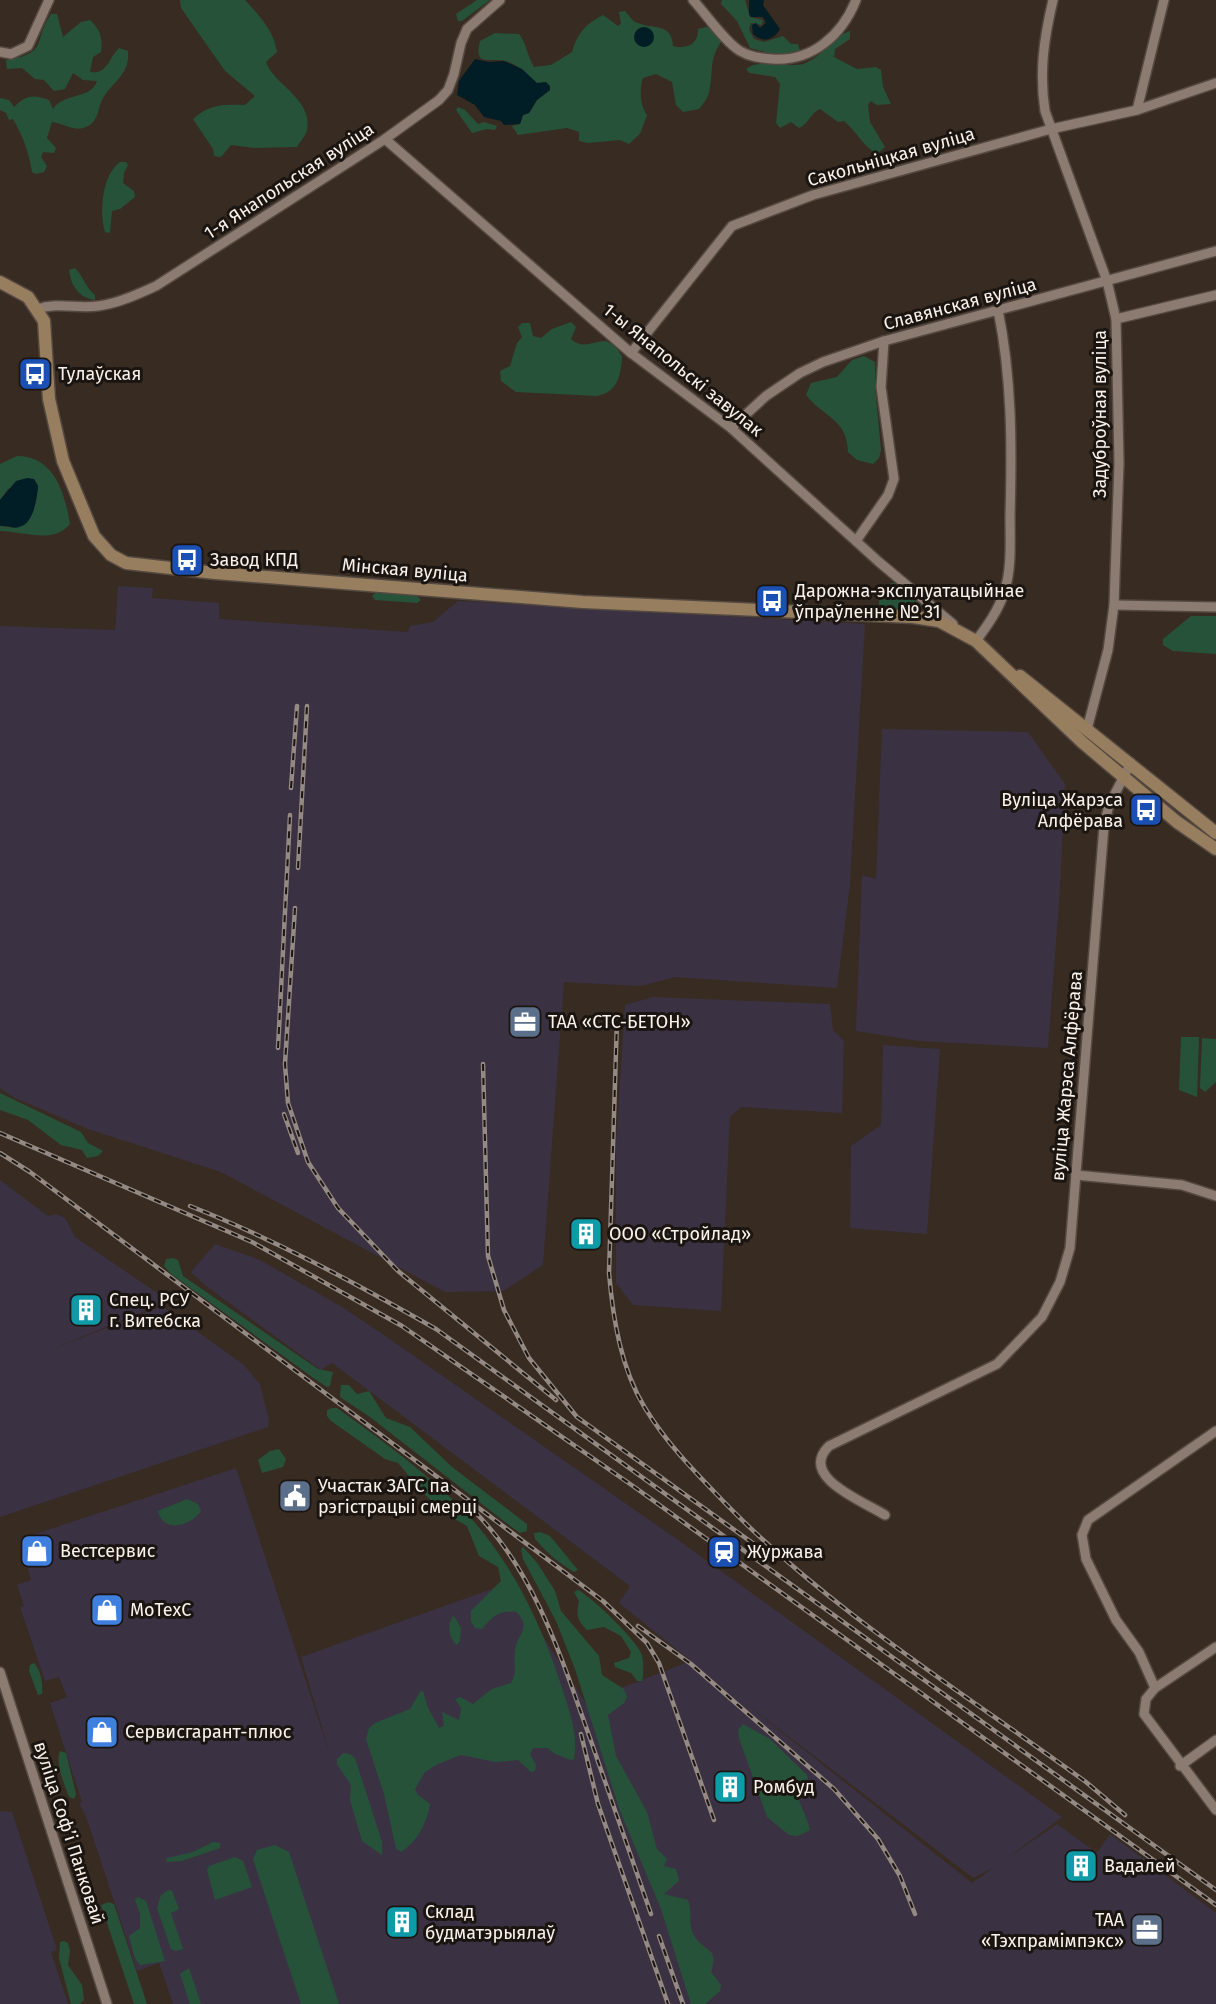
<svg xmlns="http://www.w3.org/2000/svg" width="1216" height="2004" font-family="'Fira Sans',sans-serif">
<rect width="100%" height="100%" fill="#382b22"/>
<!-- industrial -->
<g fill="#3a3242" fill-rule="evenodd">
<polygon points="118,586 153,588 152,598 219,603 219,619 408,632 410,626 433,622 458,601 865,624 850,884 837,988 675,977 641,986 564,982 543,1265 503,1291 445,1292 221,1172 88,1129 13,1097 0,1088 0,626 115,630"/>
<polygon points="882,729 1028,732 1065,784 1060,889 1048,1048 919,1041 856,1031 862,875 876,879"/>
<polygon points="653,997 830,1004 833,1030 844,1041 842,1113 741,1107 730,1117 721,1311 633,1305 616,1283 616,1144 625,1005"/>
<polygon points="883,1045 940,1049 927,1234 850,1228 851,1146 881,1125"/>
<polygon points="0,1180 48,1216 56,1214 65,1218 75,1237 169,1301 38,1355 162,1306 244,1365 260,1384 269,1420 268,1427 0,1517"/>
<path d="M 215,1244 L 260,1260 L 342,1307 L 381,1333 L 678,1540 L 1062,1817 L 1006,1859 L 1057,1824 L 1097,1853 L 1110,1834 L 1216,1913 L 1216,2004 L 173,2004 L 159,1963 L 137,1971 L 87,1819 L 79,1803 L 82,1802 L 50,1703 L 67,1697 L 59,1677 L 45,1681 L 20,1607 L 24,1606 L 17,1585 L 31,1580 L 20,1539 L 236,1468 L 331,1758 L 301,1657 L 509,1583 L 585,1702 L 691,1661 L 619,1603 L 630,1586 L 332,1363 L 321,1370 L 206,1286 L 191,1272 ZM 736,1696 L 973,1878 L 993,1868 L 972,1883 Z"/>
<polygon points="0,1811 12,1812 57,1950 51,1952 68,2004 0,2004"/>
</g>
<!-- green -->
<g fill="#27523a">
<path d="M 180,0 L 245,0 C 259,15 274,31 277,52 L 266,62 C 274,85 313,99 307,130 C 306,135 300,142 297,147 L 255,148 L 231,145 L 221,157 L 214,156 L 213,149 L 193,119 C 210,104 222,104 245,105 L 255,96 L 225,71 L 181,8 Z"/>
<polygon points="477,0 490,0 462,21 458,21 456,14"/>
<polygon points="722,0 745,0 750,17 763,20 762,25 751,23 749,29 754,39 764,42 783,36 791,44 798,44 800,51 780,56 750,48 737,21 721,4"/>
<path d="M 625,11 C 628,14 632,20 635,22 C 652,30 672,22 673,46 C 686,50 699,44 698,29 L 710,26 L 720,34 L 722,41 C 708,59 714,73 709,92 C 708,98 703,104 699,109 L 683,112 L 676,105 L 672,82 L 656,74 L 643,78 C 639,89 640,106 647,115 L 640,134 L 629,144 L 620,140 L 588,143 L 579,141 L 579,132 L 567,128 L 518,135 L 512,126 L 520,124 L 523,115 L 529,113 L 537,100 L 550,90 L 546,82 L 537,83 C 527,74 519,65 506,61 C 491,57 473,68 480,41 L 495,33 L 519,34 C 527,44 527,56 534,67 L 551,65 L 572,52 C 577,34 586,23 603,15 L 618,26 L 621,23 L 619,12 Z"/>
<path d="M 51,14 L 57,14 L 63,37 L 81,22 L 90,20 C 100,29 103,38 101,52 L 93,57 L 90,72 C 108,75 109,57 119,48 L 128,51 C 130,73 116,79 105,95 C 96,107 101,123 83,128 C 73,131 63,123 52,122 L 47,138 L 56,148 L 54,153 L 43,152 L 41,157 L 47,166 L 44,172 L 36,174 L 32,172 C 29,153 23,136 13,119 L 9,120 L 6,113 L 0,110 L 0,98 L 9,100 L 14,107 C 26,95 33,94 49,100 L 53,109 C 64,92 91,100 97,81 L 83,80 L 73,73 L 65,89 L 54,91 L 44,80 L 35,79 L 22,68 L 7,69 L 6,60 C 50,53 32,42 51,14 Z"/>
<path d="M 850,31 L 850,39 L 835,49 L 834,57 L 857,69 L 876,67 L 881,70 L 883,87 L 891,104 L 877,105 L 871,101 L 868,105 L 870,122 L 885,147 L 877,154 C 863,146 857,132 844,121 L 838,122 L 820,109 C 810,113 809,124 799,128 L 791,122 L 780,128 L 776,123 L 780,84 L 775,77 L 749,73 L 746,69 C 758,58 787,68 803,64 C 822,58 831,37 850,31 Z"/>
<polygon points="458,107 465,110 478,124 484,122 497,126 495,130 487,129 472,133 456,110"/>
<path d="M 120,162 L 126,162 L 128,165 L 124,173 L 123,183 L 134,191 L 135,197 L 120,209 L 112,211 L 110,233 L 105,232 C 99,212 102,175 120,162 Z"/>
<path d="M 75,268 C 83,276 86,288 95,295 L 95,300 C 79,298 71,286 69,270 Z"/>
<path d="M 571,322 L 576,327 L 571,339 C 583,350 593,341 606,341 L 615,346 L 622,356 C 621,375 618,392 597,396 L 516,392 L 501,381 L 500,371 L 510,366 L 517,343 L 522,337 L 518,327 L 522,323 L 530,323 L 533,336 L 541,338 L 552,329 Z"/>
<path d="M 864,356 L 875,362 L 875,387 L 881,450 L 879,458 L 873,464 L 857,460 L 848,452 C 847,418 824,418 806,395 L 811,383 L 837,377 L 852,360 Z"/>
<path d="M 17,456 C 54,456 65,493 70,524 C 53,545 23,531 0,531 L 0,526 L 16,528 C 29,514 36,505 38,486 L 34,479 L 8,489 L 0,500 L 0,464 Z"/>
<polygon points="891,583 895,583 921,605 921,608 912,611 879,607 879,597"/>
<polygon points="375,593 416,595 421,600 417,603 375,600 372,596"/>
<polygon points="1191,616 1216,616 1216,654 1173,651 1163,645 1163,639"/>
<polygon points="1181,1037 1199,1037 1197,1097 1179,1090"/>
<polygon points="1202,1038 1216,1039 1216,1082 1205,1092 1200,1088"/>
<polygon points="0,1093 81,1132 88,1143 103,1151 98,1156 87,1158 82,1150 61,1145 28,1120 0,1110"/>
<polygon points="173,1258 178,1260 183,1276 318,1369 333,1372 330,1386 327,1387 312,1377 171,1274 164,1266 166,1259"/>
<polygon points="341,1385 349,1385 357,1394 369,1391 386,1418 410,1427 452,1467 527,1524 527,1531 520,1533 505,1522 370,1417 340,1397"/>
<path d="M 332,1408 L 337,1408 C 381,1440 428,1473 467,1514 C 510,1560 539,1619 559,1679 C 567,1704 579,1733 574,1759 L 571,1760 L 555,1754 L 548,1748 L 533,1748 L 530,1754 L 536,1765 L 535,1771 L 531,1772 L 518,1760 L 496,1762 L 461,1755 L 438,1764 L 425,1772 L 415,1789 L 418,1795 L 430,1804 C 427,1823 417,1842 401,1852 L 396,1848 L 384,1794 L 366,1739 L 369,1728 L 375,1723 L 410,1709 L 420,1692 L 423,1691 L 428,1708 L 439,1728 L 444,1726 L 442,1712 L 459,1720 L 461,1708 L 455,1699 L 460,1697 L 473,1704 L 492,1689 L 511,1683 C 518,1670 513,1663 515,1650 C 517,1633 533,1629 516,1612 C 499,1610 493,1616 482,1629 L 475,1628 L 471,1621 L 471,1611 L 501,1581 L 498,1567 L 479,1556 L 467,1526 L 446,1514 L 423,1493 L 398,1463 L 385,1459 L 331,1421 L 327,1416 L 327,1410 Z"/>
<polygon points="279,1449 286,1459 283,1467 262,1473 258,1460 270,1451"/>
<path d="M 187,1499 L 198,1504 L 201,1511 C 191,1526 163,1534 158,1511 Z"/>
<path d="M 540,1532 L 550,1536 L 578,1570 L 574,1572 C 560,1564 546,1552 535,1539 L 534,1533 Z"/>
<path d="M 523,1547 L 538,1564 L 555,1591 L 561,1611 L 599,1656 L 602,1675 L 624,1689 L 627,1697 L 624,1703 L 608,1715 L 616,1756 L 647,1812 L 657,1849 L 667,1859 L 664,1866 L 676,1869 L 679,1881 L 664,1894 L 688,1900 C 693,1911 687,1926 695,1937 C 706,1954 719,1946 711,1972 L 721,1985 L 720,1991 L 705,2004 L 691,2004 L 661,1909 L 620,1811 L 575,1669 L 556,1621 L 523,1559 L 521,1549 Z"/>
<path d="M 578,1590 C 593,1598 635,1639 641,1653 C 644,1660 644,1674 642,1681 L 637,1681 L 631,1673 L 615,1667 L 614,1663 L 629,1658 L 631,1652 L 621,1636 L 604,1627 L 587,1630 C 577,1620 576,1615 579,1601 L 574,1592 Z"/>
<path d="M 454,1616 L 461,1628 L 460,1641 L 457,1645 C 449,1640 446,1622 454,1616 Z"/>
<path d="M 34,1663 C 41,1670 43,1684 42,1694 L 38,1695 L 29,1671 L 30,1665 Z"/>
<path d="M 743,1724 L 770,1739 L 807,1775 L 808,1779 L 797,1787 C 797,1803 807,1815 810,1830 L 798,1836 L 789,1835 L 767,1817 L 739,1738 L 738,1730 Z"/>
<path d="M 60,1751 L 66,1753 L 76,1794 L 74,1799 L 69,1797 C 64,1784 55,1763 60,1751 Z"/>
<polygon points="343,1753 350,1754 355,1758 382,1842 382,1855 362,1841 350,1800 351,1785 337,1764 337,1759"/>
<polygon points="213,1842 220,1843 220,1848 182,1861 166,1862 167,1858 193,1852"/>
<polygon points="275,1845 289,1852 339,2004 301,2004 253,1859 257,1850"/>
<polygon points="235,1857 243,1861 252,1887 215,1900 207,1870 209,1866"/>
<polygon points="169,1890 172,1891 179,1909 171,1913 183,1949 176,1951 171,1949 157,1908 161,1895"/>
<polygon points="138,1897 146,1901 165,1961 140,1965 135,1958 129,1936 140,1928 140,1914 135,1900"/>
<polygon points="109,1902 114,1904 147,2004 134,2004 101,1905"/>
<polygon points="64,1941 68,1943 70,1951 68,1965 82,1985 84,2000 80,2004 71,2004 59,1958 60,1942"/>
<polygon points="189,1968 201,2004 190,2004 180,1974"/>
</g>
<!-- water -->
<g fill="#011d25">
<path d="M 749,0 L 764,0 L 763,5 L 780,29 C 773,41 762,43 753,34 L 752,25 L 756,23 L 760,28 L 766,23 L 763,17 L 751,17 L 749,14 Z"/>
<circle cx="644" cy="37" r="10"/>
<polygon points="475,59 489,62 504,61 522,69 537,83 546,82 550,86 550,90 537,100 529,113 523,115 520,124 504,125 501,121 484,117 475,105 457,95 459,81"/>
<path d="M 27,478 L 34,479 L 38,486 C 37,498 34,524 19,527 C 13,529 6,525 0,526 L 0,500 L 16,481 Z"/>
</g>
<g fill="none" stroke-linecap="round" stroke-linejoin="round">
<!-- minor casing -->
<g stroke="#544941" stroke-width="12">
<g id="minor">
<path d="M 693,0 C 706,14 725,42 740,51 C 750,57 761,58 772,59 C 812,62 842,35 856,0"/>
<path d="M 1053,0 C 1044,38 1039,72 1045,111 L 1107,281 L 1116,319 L 1119,463 L 1114,605 L 1108,650 L 1087,729"/>
<polyline points="0,52 11,54 28,46 49,0"/>
<polyline points="1137,110 1164,0"/>
<polyline points="385,139 631,353 731,428 879,562 953,624"/>
<path d="M 37,309 C 59,302 77,309 98,306 C 119,303 138,294 156,286 L 385,139 L 439,100 L 448,90 L 454,74 L 461,43 L 467,29 L 500,0"/>
<polyline points="1116,319 1216,295"/>
<polyline points="631,353 732,226 813,195 1051,129 1137,110 1216,83"/>
<polyline points="731,428 766,396 800,373 823,362 884,341 1216,251"/>
<polyline points="856,541 888,495 894,479 881,387 884,341"/>
<polyline points="1114,605 1216,607"/>
<path d="M 976,641 C 987,626 998,611 1004,593 C 1012,569 1010,541 1010,516 C 1012,447 1012,378 998,310"/>
<polyline points="1076,1175 1182,1185 1216,1196"/>
<path d="M 885,1515 C 863,1501 798,1477 829,1446 L 997,1364 L 1042,1317 L 1060,1282 L 1070,1248 L 1104,826 L 1109,805 L 1131,763"/>
<polyline points="1216,1647 1155,1688 1146,1699 1144,1714 1216,1810"/>
<polyline points="0,1672 107,2004"/>
<polyline points="1155,1688 1139,1652 1116,1620 1086,1559 1082,1535 1088,1520 1216,1431"/>
<polyline points="1180,1766 1216,1740"/>
</g>
</g>
<!-- secondary casing -->
<g stroke="#544941" stroke-width="15">
<g id="secondary">
<polyline points="0,282 28,297 44,321 49,399 63,461 94,536 111,555 126,563 215,573 583,602 913,617 939,621 976,641 1082,742 1177,822 1216,849"/>
<polyline points="1020,676 1216,833"/>
</g>
</g>
<!-- minor -->
<use href="#minor" stroke="#8b7b71" stroke-width="9"/>
<!-- secondary -->
<use href="#secondary" stroke="#977e5e" stroke-width="12"/>
<!-- rail casing -->
<g stroke="#958a83" stroke-width="4.5">
<g id="rail">
<polyline points="291,788 297,706"/>
<polyline points="298,868 307,706"/>
<polyline points="295,908 285,1064 288,1103 308,1162 338,1208 398,1271 556,1400"/>
<path d="M 617,1020 L 609,1273 C 613,1319 621,1369 645,1408 C 667,1444 695,1472 724,1502 C 829,1610 964,1693 1086,1782 L 1125,1815"/>
<polyline points="278,1048 290,815"/>
<polyline points="483,1064 488,1256 504,1310 529,1358 577,1417 761,1549"/>
<polyline points="284,1114 298,1153"/>
<polyline points="0,1133 252,1242 402,1326 633,1486 1216,1905"/>
<polyline points="0,1153 30,1172 603,1601 647,1643 659,1663 714,1820"/>
<path d="M 190,1206 C 276,1240 355,1283 436,1329 L 1216,1890"/>
<path d="M 474,1511 C 536,1573 562,1660 591,1741 C 611,1799 631,1856 651,1914"/>
<polyline points="638,1626 691,1664 834,1789 878,1839 900,1876 915,1914"/>
<polyline points="581,1734 598,1804 668,2004"/>
<polyline points="659,1936 683,2004"/>
</g>
</g>
<!-- rail -->
<use href="#rail" stroke="#1b1511" stroke-width="2" stroke-dasharray="7" stroke-linecap="butt"/>
</g>
<!-- icons -->
<defs>
<g id="bus-square" transform="scale(1.725)"><rect x="-9" y="-9" width="18" height="18" rx="4" fill="#1a4fb4" stroke="#1b1511"/><path d="M-5-6H5V4H4V6H2V4H-2V6H-4V4H-5ZM-3.5-4V0h7V-4ZM-3.5 1.2v1.5H-2V1.2ZM2 1.2v1.5H3.5V1.2Z" fill="#fff"/></g>
<g id="office-square" transform="scale(1.725)"><rect x="-9" y="-9" width="18" height="18" rx="4" fill="#5c6f8a" stroke="#1b1511"/><path d="M-6-3h4V-5.5h4V-3h4V5H-6ZM-1-4.5V-3h2v-1.5ZM-6 0V1H6V0Z" fill="#fff"/></g>
<g id="building-square" transform="scale(1.725)"><rect x="-9" y="-9" width="18" height="18" rx="4" fill="#0f9aa8" stroke="#1b1511"/><path d="M-4-6H4V6H1V3H-1V6H-4ZM-2.5-4.3h1.7v1.8h-1.7ZM.8-4.3h1.7v1.8H.8ZM-2.5-1h1.7V.8h-1.7ZM.8-1h1.7V.8H.8Z" fill="#fff"/></g>
<g id="civic-square" transform="scale(1.725)"><rect x="-9" y="-9" width="18" height="18" rx="4" fill="#5c6f8a" stroke="#1b1511"/><path d="M-.6-6.5H3V-4.5H.6V-3L4-1V1h2V6H-6V1h2V-1L-.6-3ZM-1.2 2.5V6h2.4V2.5Z" fill="#fff"/></g>
<g id="shop-square" transform="scale(1.725)"><rect x="-9" y="-9" width="18" height="18" rx="4" fill="#3f7fe0" stroke="#1b1511"/><path d="M-5-2.5h2.3a2.7 3.5 0 0 1 5.4 0H5L5.5 6h-11ZM-1.5-2.5h3a1.5 2.3 0 0 0-3 0Z" fill="#fff"/></g>
<g id="station-square" transform="scale(1.725)"><rect x="-9" y="-9" width="18" height="18" rx="4" fill="#1a4fb4" stroke="#1b1511"/><path d="M-3-6H3Q5-6 5-4V2Q5 4 3 4L4.5 6H3L1.5 4h-3L-3 6H-4.5L-3 4Q-5 4-5 2V-4Q-5-6-3-6ZM-3.5-4v3h7v-3ZM-3.5 1v1.5H-2V1ZM2 1v1.5H3.5V1Z" fill="#fff"/></g>
</defs>
<g fill-rule="evenodd">
<use href="#bus-square" x="35" y="374"/>
<use href="#bus-square" x="187" y="560"/>
<use href="#bus-square" x="772" y="601"/>
<use href="#bus-square" x="1146" y="810"/>
<use href="#office-square" x="525" y="1022"/>
<use href="#building-square" x="586" y="1234"/>
<use href="#building-square" x="86" y="1310"/>
<use href="#civic-square" x="295" y="1496"/>
<use href="#shop-square" x="37" y="1551"/>
<use href="#station-square" x="724" y="1552"/>
<use href="#shop-square" x="107" y="1610"/>
<use href="#shop-square" x="102" y="1732"/>
<use href="#building-square" x="730" y="1787"/>
<use href="#building-square" x="1081" y="1866"/>
<use href="#building-square" x="402" y="1922"/>
<use href="#office-square" x="1147" y="1930"/>
</g>
<g text-anchor="middle" dominant-baseline="central" stroke-width="6" stroke-linejoin="round" paint-order="stroke">
<!-- street labels -->
<g font-size="18" fill="#faf2ec" stroke="#1b1511">
<text transform="translate(891 157) rotate(-16)">Сакольніцкая вуліца</text>
<text transform="translate(289 181) rotate(-33)">1-я Янапольская вуліца</text>
<text transform="translate(960 304) rotate(-15)">Славянская вуліца</text>
<text transform="translate(683 370) rotate(39)">1-ы Янапольскі завулак</text>
<text transform="translate(1100 414) rotate(-90)">Задуброўная вуліца</text>
<text transform="translate(405 570) rotate(5)">Мінская вуліца</text>
<text transform="translate(1067 1076) rotate(-85)">вуліца Жарэса Алфёрава</text>
<text transform="translate(69 1833) rotate(72)">вуліца Софʼі Панковай</text>
</g>
<!-- poi labels -->
<g font-size="18" fill="#faf2ec" stroke="#1b1511" text-anchor="start">
<text x="58" y="374">Тулаўская</text>
<text x="210" y="560">Завод КПД</text>
<text x="795" y="591">Дарожна-эксплуатацыйнае<tspan x="795" dy="21">ўпраўленне № 31</tspan></text>
<text x="1123" y="800" text-anchor="end">Вуліца Жарэса<tspan x="1123" dy="21">Алфёрава</tspan></text>
<text x="548" y="1022">ТАА «СТС-БЕТОН»</text>
<text x="609" y="1234">ООО «Стройлад»</text>
<text x="109" y="1300">Спец. РСУ<tspan x="109" dy="21">г. Витебска</tspan></text>
<text x="318" y="1486">Участак ЗАГС па<tspan x="318" dy="21">рэгістрацыі смерці</tspan></text>
<text x="60" y="1551">Вестсервис</text>
<text x="747" y="1552">Журжава</text>
<text x="130" y="1610">MoTexC</text>
<text x="125" y="1732">Сервисгарант-плюс</text>
<text x="753" y="1787">Ромбуд</text>
<text x="1104" y="1866">Вадалей</text>
<text x="425" y="1912">Склад<tspan x="425" dy="21">будматэрыялаў</tspan></text>
<text x="1124" y="1920" text-anchor="end">ТАА<tspan x="1124" dy="21">«Тэхпрамімпэкс»</tspan></text>
</g>
</g>
</svg>
